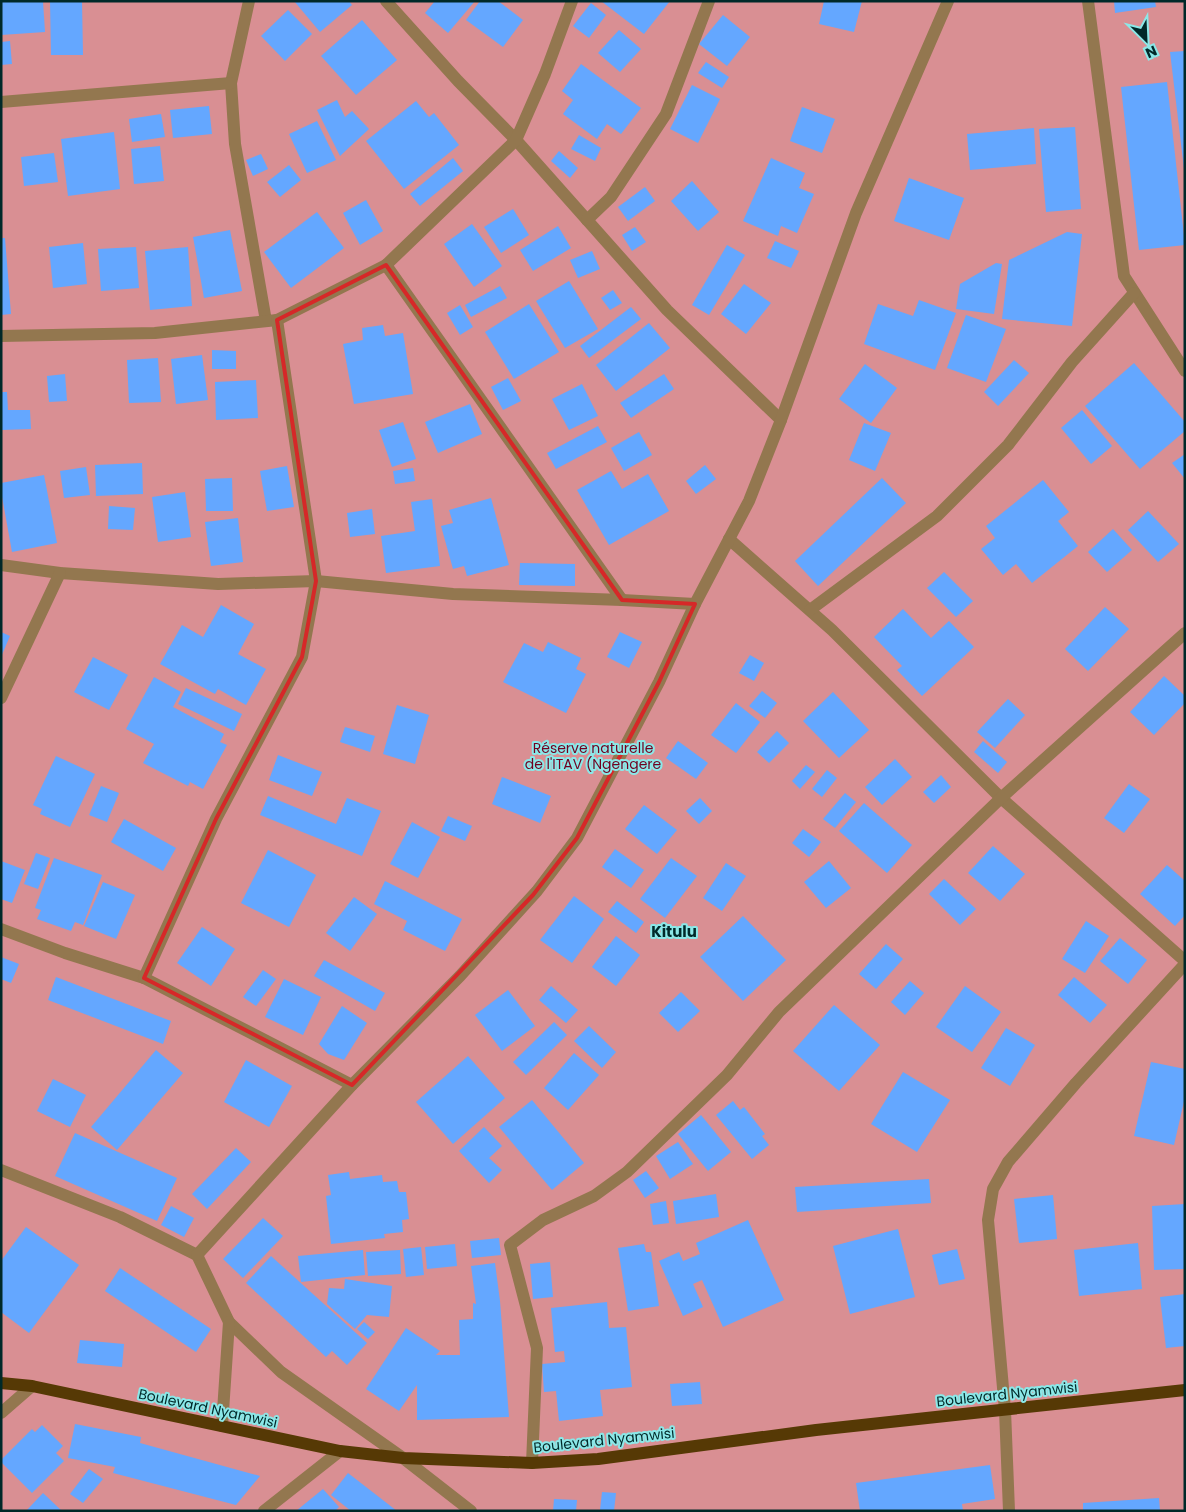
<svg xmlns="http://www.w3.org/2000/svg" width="1186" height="1512" font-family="Poppins,sans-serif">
<rect width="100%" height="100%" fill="#7edbdb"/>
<!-- green -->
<rect fill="#d98f93" x="1" y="1" width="1184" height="1510"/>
<!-- building -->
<g fill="#64a7ff">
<polygon points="1,1 43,1 45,32 1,35"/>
<polygon points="50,1 82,1 83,55 51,55"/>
<polygon points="294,1 349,1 352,5 320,32"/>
<polygon points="435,1 475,1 448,33 425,13"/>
<polygon points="480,1 498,1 523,20 503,47 466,20"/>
<polygon points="601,1 670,1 644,34"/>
<polygon points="824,1 862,1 854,32 819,24"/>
<polygon points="1114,1 1155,1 1156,7 1115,13"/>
<polygon points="591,3 606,15 589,38 573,26"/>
<polygon points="288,10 312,34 285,61 261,36"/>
<polygon points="723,15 750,37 727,66 699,44"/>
<polygon points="362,20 397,60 356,95 321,56"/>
<polygon points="619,30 641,49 620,72 598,53"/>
<polygon points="10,41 12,64 1,65 1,42"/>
<polygon points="1185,51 1185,169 1184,169 1170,52"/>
<polygon points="706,62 729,77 722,88 698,73"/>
<polygon points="581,64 641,108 621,134 607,124 597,139 563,114 573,100 562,91"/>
<polygon points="1167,82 1185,245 1139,250 1121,87"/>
<polygon points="692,85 720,99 698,143 670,129"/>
<polygon points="337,100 345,117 352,111 369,129 340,156 317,110"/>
<polygon points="416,101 429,117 434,113 459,145 404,189 366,141"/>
<polygon points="209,106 212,134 173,138 170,110"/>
<polygon points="802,107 835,119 822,153 790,141"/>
<polygon points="161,114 165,137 132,142 129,119"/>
<polygon points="317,121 336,160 307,173 289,134"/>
<polygon points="1075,127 1081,209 1046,212 1039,129"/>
<polygon points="1034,128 1036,164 970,170 967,134"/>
<polygon points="114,132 120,189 68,196 61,139"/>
<polygon points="579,135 601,148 595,161 571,149"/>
<polygon points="160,146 164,181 134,184 131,149"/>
<polygon points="559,151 578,168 570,178 551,161"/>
<polygon points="54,153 58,182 24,186 21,157"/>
<polygon points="261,154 268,169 253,176 246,160"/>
<polygon points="453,158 463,171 420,206 410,194"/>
<polygon points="771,158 805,173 799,188 814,194 797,233 781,226 778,236 743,221"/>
<polygon points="289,165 301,180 280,197 267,182"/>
<polygon points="909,178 964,198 949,240 894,221"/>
<polygon points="692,181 719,212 698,231 671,201"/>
<polygon points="645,187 655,201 628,221 618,207"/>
<polygon points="366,200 383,231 360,245 343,213"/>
<polygon points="513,209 529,235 501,253 484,227"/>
<polygon points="317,212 344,248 291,288 264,252"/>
<polygon points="472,224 502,266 474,287 444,244"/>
<polygon points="558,226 571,248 533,271 520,250"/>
<polygon points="635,227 646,242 632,251 622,235"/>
<polygon points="230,230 242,291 204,298 193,237"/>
<polygon points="1067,232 1082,234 1072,326 1002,319 1009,260"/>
<polygon points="1,238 5,238 11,314 1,315"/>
<polygon points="775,241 799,251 791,268 767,258"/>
<polygon points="83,243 87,284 53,288 49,247"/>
<polygon points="727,245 745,255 709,315 692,305"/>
<polygon points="136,247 139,288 101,291 98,249"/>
<polygon points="188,247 192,306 150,310 145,251"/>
<polygon points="592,251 600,269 578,278 570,260"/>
<polygon points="996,263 1002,264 994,314 956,309 960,284"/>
<polygon points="569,281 598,329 565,348 536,301"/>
<polygon points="744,284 771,303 746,334 721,314"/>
<polygon points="500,286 507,298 471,317 465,305"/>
<polygon points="613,290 622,303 610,310 601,298"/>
<polygon points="919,300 956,313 935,370 864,344 878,304 913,316"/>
<polygon points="529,304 559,352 514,379 485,332"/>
<polygon points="460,305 473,327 460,335 447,313"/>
<polygon points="631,307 641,319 589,358 580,346"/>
<polygon points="966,315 1006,329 986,382 947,368"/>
<polygon points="649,323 670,348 616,391 596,365"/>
<polygon points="383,325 385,336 403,333 413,394 354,404 343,344 363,340 362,328"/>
<polygon points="212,350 236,351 236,369 212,369"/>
<polygon points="202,355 208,400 176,404 171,359"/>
<polygon points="158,358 161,402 129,403 127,360"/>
<polygon points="1014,360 1029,373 998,406 984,392"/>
<polygon points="1134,363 1185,422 1185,431 1140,469 1085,406"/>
<polygon points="865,364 897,388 871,423 839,399"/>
<polygon points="65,374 67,401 49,402 47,376"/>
<polygon points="664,374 674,389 631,418 620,403"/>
<polygon points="508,378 521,401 503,410 491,387"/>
<polygon points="256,380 258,418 216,420 215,382"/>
<polygon points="582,384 598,416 569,430 552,399"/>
<polygon points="1,392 7,392 8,410 30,410 31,429 2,430"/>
<polygon points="470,404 482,434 438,453 425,422"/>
<polygon points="1082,410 1112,446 1091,464 1061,428"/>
<polygon points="403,422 416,459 392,467 379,430"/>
<polygon points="864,423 891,433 875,471 849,460"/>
<polygon points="598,426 607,442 556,469 547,453"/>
<polygon points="639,432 652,455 624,471 611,448"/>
<polygon points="1185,454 1185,479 1172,463"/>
<polygon points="142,463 143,494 96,496 95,465"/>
<polygon points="705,465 716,479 696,494 686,481"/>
<polygon points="287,466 294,507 267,511 260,471"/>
<polygon points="86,467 90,495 64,498 60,471"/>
<polygon points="413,468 415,481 395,484 393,471"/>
<polygon points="611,471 622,489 648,474 669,511 609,545 577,490"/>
<polygon points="44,475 57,543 12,552 1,491 1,483"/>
<polygon points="232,478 233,511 206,511 205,479"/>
<polygon points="882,478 906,503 818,586 795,561"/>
<polygon points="1043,480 1069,512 1058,521 1078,546 1032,583 1016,564 1003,575 981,549 995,538 986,526"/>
<polygon points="185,492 191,537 158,542 152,497"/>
<polygon points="491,498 509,565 467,576 464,566 453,569 441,526 453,523 449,510"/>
<polygon points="432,499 440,566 386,573 381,536 415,531 411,502"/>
<polygon points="109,506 135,508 133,530 108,529"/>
<polygon points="372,509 375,534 350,537 347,513"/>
<polygon points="1148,511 1179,544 1158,562 1128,530"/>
<polygon points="238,518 243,562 211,566 205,522"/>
<polygon points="1113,529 1132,550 1107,572 1088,552"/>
<polygon points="520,563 575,564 575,586 519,585"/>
<polygon points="944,572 973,601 956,617 927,588"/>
<polygon points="221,605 254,624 238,654 266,669 246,705 218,689 215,694 160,664 182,625 203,637"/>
<polygon points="1105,607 1129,629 1088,671 1065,649"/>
<polygon points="903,609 931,638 949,621 974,647 922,696 897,670 902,666 874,637"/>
<polygon points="1,632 10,636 1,657"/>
<polygon points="620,632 642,642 629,668 607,657"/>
<polygon points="548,642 581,658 576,669 586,674 566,713 503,682 524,643 543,652"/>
<polygon points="750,655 764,663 754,681 739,673"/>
<polygon points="93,657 128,675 109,710 74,692"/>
<polygon points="1164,676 1185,696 1185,703 1154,735 1130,712"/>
<polygon points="154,677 181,692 173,707 224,734 220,742 227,745 203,789 190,782 188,786 143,763 154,744 126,729"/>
<polygon points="186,688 242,714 234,731 178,704"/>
<polygon points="762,691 777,703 765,718 749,706"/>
<polygon points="833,692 869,730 839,758 803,721"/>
<polygon points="1008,699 1025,715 995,748 977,732"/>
<polygon points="736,703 760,722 736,753 711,735"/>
<polygon points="397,705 429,715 415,764 383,754"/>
<polygon points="345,727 375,736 370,752 340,742"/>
<polygon points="777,731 789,743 769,763 757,752"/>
<polygon points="678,741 708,763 696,779 666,758"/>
<polygon points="983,741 1007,762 998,773 974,752"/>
<polygon points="278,755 322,772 312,796 269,780"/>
<polygon points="56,756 95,774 70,827 40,814 42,809 33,805"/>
<polygon points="895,759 912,777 882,805 865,787"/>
<polygon points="806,765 815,772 800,789 792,781"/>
<polygon points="827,770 837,778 822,797 812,789"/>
<polygon points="941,775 951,787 934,803 923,792"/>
<polygon points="502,777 551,796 540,823 492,804"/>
<polygon points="1129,784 1150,799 1124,833 1104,818"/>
<polygon points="101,786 119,793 107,822 89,815"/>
<polygon points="845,793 856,802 835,828 823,819"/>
<polygon points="268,796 336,824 347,798 381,811 362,856 260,815"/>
<polygon points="700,798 712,811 699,824 686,811"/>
<polygon points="864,803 912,845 887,873 839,831"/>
<polygon points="644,805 677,830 657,854 625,829"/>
<polygon points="448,816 472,826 465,841 441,831"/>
<polygon points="124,819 176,848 163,871 111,842"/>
<polygon points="412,822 440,837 418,878 390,864"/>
<polygon points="803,829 821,842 809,857 792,843"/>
<polygon points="993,846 1025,874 1000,901 968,873"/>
<polygon points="615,849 644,870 631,888 602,867"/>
<polygon points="268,850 316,875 289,927 241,903"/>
<polygon points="36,853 50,858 38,889 24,884"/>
<polygon points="54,858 102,875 83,925 75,922 71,931 37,919 41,910 35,908"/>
<polygon points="671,858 697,876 665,918 640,899"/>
<polygon points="1,861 25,870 12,903 1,899"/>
<polygon points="829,861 851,888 826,908 804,882"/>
<polygon points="726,863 746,876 722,911 703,898"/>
<polygon points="1167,865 1185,881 1185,915 1175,926 1140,894"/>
<polygon points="944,879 976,909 960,925 929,894"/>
<polygon points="385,881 462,919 445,951 403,930 407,921 374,904"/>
<polygon points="103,882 135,895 116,939 84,926"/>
<polygon points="574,896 604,919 572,963 540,940"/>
<polygon points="354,897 377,914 350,951 326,933"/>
<polygon points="617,901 644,922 636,933 608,912"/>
<polygon points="743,916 786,960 743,1001 700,957"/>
<polygon points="1086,921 1109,936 1085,973 1062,959"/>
<polygon points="202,927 235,949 211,986 177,963"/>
<polygon points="616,936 640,955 616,986 592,967"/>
<polygon points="1120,938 1147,960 1128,984 1100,961"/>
<polygon points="886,944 903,959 876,989 859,974"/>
<polygon points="1,957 19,964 11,983 1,979"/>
<polygon points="324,960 385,993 375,1011 314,976"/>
<polygon points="263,970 276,979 256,1006 243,997"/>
<polygon points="56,977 171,1021 163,1044 48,1000"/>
<polygon points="1074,977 1107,1005 1090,1023 1058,995"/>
<polygon points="284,979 321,997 303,1035 265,1017"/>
<polygon points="910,981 924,993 905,1015 891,1002"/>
<polygon points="551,986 578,1010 566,1023 539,1000"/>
<polygon points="965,986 1001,1012 972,1052 936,1027"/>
<polygon points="508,990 535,1026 502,1051 475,1015"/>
<polygon points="681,992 700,1011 678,1032 659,1013"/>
<polygon points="834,1005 880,1045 839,1091 793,1051"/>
<polygon points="342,1006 367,1023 344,1060 328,1054 319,1044"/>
<polygon points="554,1022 567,1035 526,1075 513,1062"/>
<polygon points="589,1026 616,1052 602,1068 574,1041"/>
<polygon points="1006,1028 1035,1045 1010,1086 981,1068"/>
<polygon points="156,1050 183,1073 117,1150 91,1127"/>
<polygon points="574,1053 599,1075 568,1110 544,1088"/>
<polygon points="468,1056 505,1098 453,1144 416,1102"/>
<polygon points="246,1060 292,1086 269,1127 224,1102"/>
<polygon points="1151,1062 1185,1069 1185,1097 1174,1145 1134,1136"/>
<polygon points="903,1072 950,1100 917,1152 871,1124"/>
<polygon points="53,1079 86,1095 70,1127 37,1111"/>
<polygon points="532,1100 584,1163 552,1190 499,1127"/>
<polygon points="733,1101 740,1110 744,1107 765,1134 762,1136 769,1145 752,1159 716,1115"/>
<polygon points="701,1115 731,1152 708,1171 678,1134"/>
<polygon points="484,1127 502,1146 489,1158 502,1170 489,1183 459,1151"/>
<polygon points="75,1133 177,1178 157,1221 55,1176"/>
<polygon points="678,1142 693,1164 670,1179 656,1156"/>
<polygon points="236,1148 251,1162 207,1209 192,1194"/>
<polygon points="646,1171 659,1188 645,1198 633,1180"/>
<polygon points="349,1172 350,1179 382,1175 383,1182 397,1181 399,1192 406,1192 409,1219 402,1220 403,1232 384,1234 385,1238 331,1244 326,1196 331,1195 328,1175"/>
<polygon points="929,1179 931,1203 797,1212 795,1187"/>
<polygon points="716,1194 719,1217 676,1224 673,1201"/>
<polygon points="1053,1195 1057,1239 1019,1243 1014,1199"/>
<polygon points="666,1201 669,1223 653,1225 650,1204"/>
<polygon points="1185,1204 1185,1269 1154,1270 1152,1206"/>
<polygon points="171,1206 194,1218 184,1237 161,1225"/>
<polygon points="263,1218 283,1236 243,1278 223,1259"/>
<polygon points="748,1220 784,1300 723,1327 702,1280 693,1284 703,1307 683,1316 659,1261 679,1252 683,1261 700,1254 696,1243"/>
<polygon points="26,1227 79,1265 29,1333 1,1312 1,1261"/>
<polygon points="898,1229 915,1297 850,1314 833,1246"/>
<polygon points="499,1238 501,1255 472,1258 470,1241"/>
<polygon points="1138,1243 1142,1289 1079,1296 1074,1250"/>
<polygon points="455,1244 457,1266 427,1269 425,1247"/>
<polygon points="644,1244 646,1252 651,1252 659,1306 628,1311 618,1248"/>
<polygon points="421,1247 424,1275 406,1277 403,1249"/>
<polygon points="957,1249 965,1279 939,1285 932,1255"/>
<polygon points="363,1250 365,1275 301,1282 298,1256"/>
<polygon points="400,1250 401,1274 368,1276 366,1252"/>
<polygon points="271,1256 367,1343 347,1365 332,1351 326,1357 246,1283"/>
<polygon points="550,1262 553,1297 533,1299 530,1264"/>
<polygon points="495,1263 500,1301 509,1417 417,1420 417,1385 399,1411 366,1389 406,1328 440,1351 436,1355 460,1355 459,1320 473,1319 473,1303 476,1304 471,1266"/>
<polygon points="120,1268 211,1329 196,1352 105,1291"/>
<polygon points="345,1279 392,1286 389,1317 367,1315 355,1329 327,1304 329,1288 344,1289"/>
<polygon points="1185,1294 1185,1346 1166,1348 1160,1297"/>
<polygon points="607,1302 609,1328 626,1327 632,1387 600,1390 603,1416 559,1421 556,1391 544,1392 542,1364 565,1362 564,1351 555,1352 551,1308"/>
<polygon points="364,1322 375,1332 368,1339 357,1329"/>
<polygon points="80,1340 124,1344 122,1367 77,1363"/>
<polygon points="700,1382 702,1404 672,1406 670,1384"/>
<polygon points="75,1424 141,1437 140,1443 260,1476 236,1505 113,1473 115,1467 68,1458"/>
<polygon points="42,1425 63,1446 56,1453 64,1461 32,1493 1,1462 1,1460 32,1429 35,1432"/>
<polygon points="990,1465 995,1499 962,1504 963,1511 860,1511 856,1483"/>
<polygon points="89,1469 103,1479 83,1503 70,1494"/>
<polygon points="348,1473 397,1511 351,1511 331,1495"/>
<polygon points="323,1489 339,1507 335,1511 296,1511"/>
<polygon points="602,1492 616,1493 614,1511 600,1510"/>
<polygon points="43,1493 62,1511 26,1511"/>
<polygon points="1159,1498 1160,1511 1083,1511 1083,1503"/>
<polygon points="554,1499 577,1500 576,1511 553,1511"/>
</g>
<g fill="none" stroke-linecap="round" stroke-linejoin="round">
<!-- minor -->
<g stroke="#93774f" stroke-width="12">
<polyline points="249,1 231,83 235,144 266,321"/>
<polyline points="386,1 458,81 516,140 667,310 781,420"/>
<polyline points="1088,1 1124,276 1185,371"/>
<polyline points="1,102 231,83"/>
<polyline points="587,220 611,197 666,114 709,1"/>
<polyline points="386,265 622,600"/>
<polyline points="1,336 155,333 277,320 386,265 516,140 545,74 572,1"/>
<polyline points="729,539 832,630 1001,798 1185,961"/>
<polyline points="1,565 60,573 218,584 316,581 453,594 622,600 695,604"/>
<polyline points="810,610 937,516 1008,445 1072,362 1134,293"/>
<polyline points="1,698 60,573"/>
<polyline points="1,929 65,953 144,978 352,1085"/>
<polyline points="144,978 216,819 302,657 316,581 277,320"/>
<polyline points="1,1170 120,1217 197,1255 229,1322 281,1372 403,1458 471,1511"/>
<polyline points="197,1255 352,1085 460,976 537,891 577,838 659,682 695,604 749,501 781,420 856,213 948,1"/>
<polyline points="1,1413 32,1386"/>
<polyline points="222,1426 229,1322"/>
<polyline points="532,1463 537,1348 510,1245 543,1220 594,1196 627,1172 727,1075 779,1012 1001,798 1185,633"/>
<polyline points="264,1511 340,1451"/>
<polyline points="1009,1511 1005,1410 988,1220 993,1189 1008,1162 1076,1083 1185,964"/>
</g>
<!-- major -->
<polyline stroke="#563905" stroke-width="12" points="1,1383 32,1386 340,1451 403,1458 532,1463 598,1459 816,1430 1185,1390"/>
</g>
<!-- marked area -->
<path fill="none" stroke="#d62828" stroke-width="4" stroke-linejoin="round" d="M 386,265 L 622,600 L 695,604 L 659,682 L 577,838 L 533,895 L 352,1085 L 144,978 L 216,819 L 302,657 L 316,581 L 277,320 Z"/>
<g text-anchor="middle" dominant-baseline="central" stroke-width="4" stroke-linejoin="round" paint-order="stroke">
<!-- park labels -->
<g font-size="14" fill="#70001f" stroke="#8be8e8">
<text x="593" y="748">Réserve naturelle<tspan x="593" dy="16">de l'ITAV (Ngengere</tspan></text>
</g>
<!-- street labels -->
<g font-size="14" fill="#002929" stroke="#8be8e8">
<text transform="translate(1007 1394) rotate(-6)">Boulevard Nyamwisi</text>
<text transform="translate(208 1408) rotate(12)">Boulevard Nyamwisi</text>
<text transform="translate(604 1440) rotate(-6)">Boulevard Nyamwisi</text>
</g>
<!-- neighbourhood labels -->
<g font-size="15" font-weight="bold" fill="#002929" stroke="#8be8e8">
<text x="674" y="931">Kitulu</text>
</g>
</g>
<!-- border -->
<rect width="1186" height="1512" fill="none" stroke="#002929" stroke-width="5"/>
<!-- north arrow -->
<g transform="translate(1146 40) rotate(156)" stroke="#8be8e8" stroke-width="4" paint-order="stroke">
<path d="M0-4L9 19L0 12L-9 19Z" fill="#002929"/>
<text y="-8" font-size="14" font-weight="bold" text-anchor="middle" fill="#002929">N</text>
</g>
</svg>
